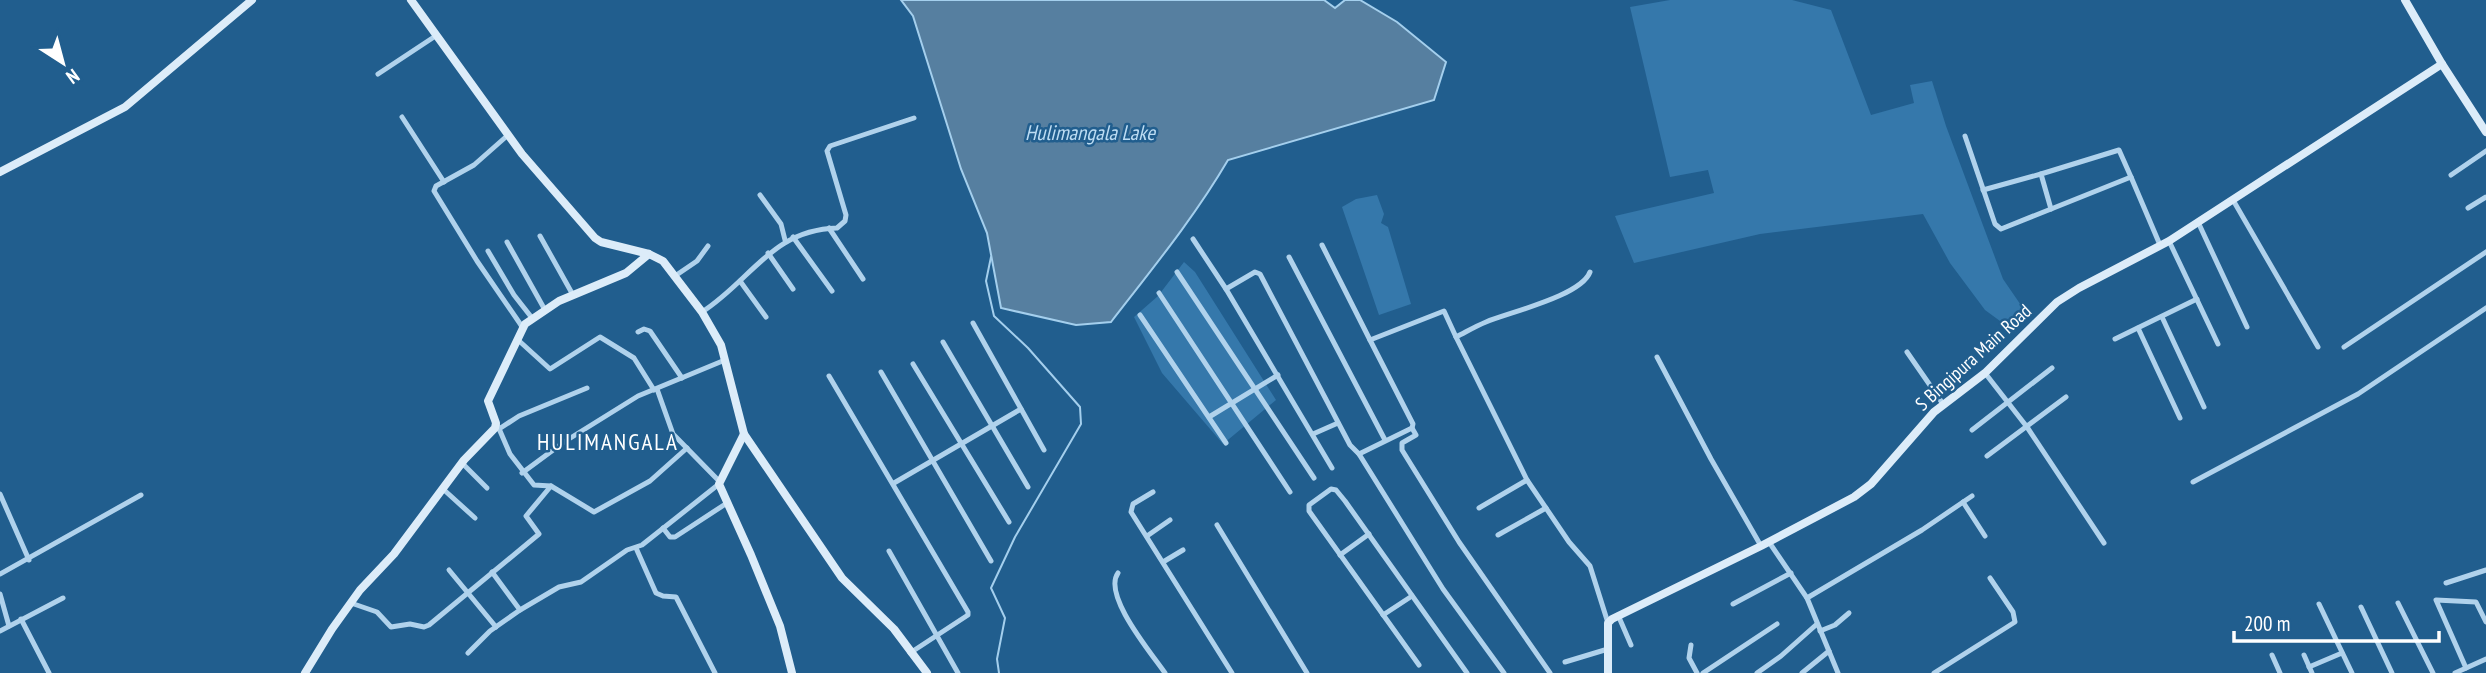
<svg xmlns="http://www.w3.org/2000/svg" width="2486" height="673" font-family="'PT Sans Narrow',sans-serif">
<rect width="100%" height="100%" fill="#215e8e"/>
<!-- green -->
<g fill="#3578ab">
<polygon points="1670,0 1792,0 1831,10 1871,115 1914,103 1910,85 1932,81 1946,126 2003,279 2027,314 2015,332 1985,310 1950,263 1923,214 1760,234 1634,263 1615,216 1714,193 1708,170 1670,177 1630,7"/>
<polygon points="1377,195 1384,214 1381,223 1388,227 1411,304 1379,315 1342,207 1356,199"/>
<polygon points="1184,262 1195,272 1276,400 1223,444 1162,373 1134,317 1158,296"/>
</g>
<!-- water -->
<path fill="#567fa0" stroke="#a4cfed" stroke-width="2" d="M 901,0 L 1324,0 L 1335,8 L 1345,0 L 1360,0 L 1397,22 L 1446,62 L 1434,100 L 1228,160 C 1194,218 1152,269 1111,322 L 1076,325 L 1001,308 L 987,233 L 961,169 L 913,16 Z"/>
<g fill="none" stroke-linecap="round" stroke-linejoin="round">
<!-- stream -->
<polyline stroke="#a4cfed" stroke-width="2" points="991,257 986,281 994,316 1028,348 1080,407 1081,424 1015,537 991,588 1005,618 997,659 999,673"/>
<!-- street -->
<g stroke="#b0d2ec" stroke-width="5">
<polyline points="378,74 437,35"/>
<polyline points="402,117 444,182"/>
<polyline points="508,135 474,165 436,186 434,191 477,261 523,328"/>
<polyline points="1965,136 1995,224 2001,229 2131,177 2160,245"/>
<polyline points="2451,175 2486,151"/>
<polyline points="1983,190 2041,174"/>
<polyline points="760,195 781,224 785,240"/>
<polyline points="2233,200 2318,347"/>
<polyline points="2468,208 2486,197"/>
<polyline points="2051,209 2041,174 2119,150 2131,177"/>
<polyline points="2198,222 2247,327"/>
<polyline points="829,228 863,279"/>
<polyline points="540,236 573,295"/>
<polyline points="793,237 832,291"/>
<polyline points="1193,239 1226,289 1255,272 1260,274 1350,445 1359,454 1443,589 1504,673"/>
<polyline points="2169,241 2218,344"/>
<polyline points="507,242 545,310"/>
<polyline points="1322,245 1370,340"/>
<polyline points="488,251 514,295 532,318"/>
<polyline points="768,253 793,289"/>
<polyline points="1289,257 1385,440"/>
<polyline points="1177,272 1314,478"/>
<path d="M 1590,272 C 1581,296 1510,312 1486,322 C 1476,326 1466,332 1456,337 L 1527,480 L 1569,542 L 1590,566 L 1608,623"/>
<polyline points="675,276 697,261 708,246"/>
<polyline points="740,281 766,317"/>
<polyline points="1226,289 1332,468"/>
<polyline points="1159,293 1290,492"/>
<path d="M 702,312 C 752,280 771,230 837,228 L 845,221 L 846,215 L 827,151 L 830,146 L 914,118"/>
<polyline points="1140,315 1226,443"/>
<polyline points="2162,317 2204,407"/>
<polyline points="973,323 1044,450"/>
<polyline points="2138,328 2180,418"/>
<polyline points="638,332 644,329 650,331 682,378"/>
<polyline points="517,339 550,369 600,337 634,358 654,390"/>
<polyline points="2115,339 2197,299"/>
<polyline points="943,342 1028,487"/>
<polyline points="2344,347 2486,252"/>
<polyline points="1907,352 1943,404"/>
<polyline points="1657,357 1711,459 1761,546"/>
<polyline points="913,364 1009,522"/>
<polyline points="881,372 991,561"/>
<polyline points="1985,373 2027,427 2104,543"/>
<polyline points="829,376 968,612 968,615 910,653"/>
<polyline points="657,389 673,434 719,481"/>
<polyline points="1209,417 1278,375"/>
<polyline points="497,424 510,454 534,485 551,486 594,512 650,481 687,448"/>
<polyline points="1412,428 1416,435 1402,443 1402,450 1459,542 1550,673"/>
<polyline points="499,429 519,416 587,388"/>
<polyline points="1972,430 2052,368"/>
<polyline points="1313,434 1338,423"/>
<polyline points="1359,454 1412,428 1413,424 1370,340 1444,311 1456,337"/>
<polyline points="1987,456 2066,397"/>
<polyline points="462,463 487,488"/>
<polyline points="522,473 564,442 638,396 725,360"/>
<polyline points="2193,482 2358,394 2486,308"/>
<polyline points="894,483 1021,409"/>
<polyline points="443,489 475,518"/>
<polyline points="1153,492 1133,504 1131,512 1232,673"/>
<polyline points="0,494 29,560"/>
<polyline points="1963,502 1985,536"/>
<polyline points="1479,508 1527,480"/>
<polyline points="1217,525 1307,673"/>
<polyline points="663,528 670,537 675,537 727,503"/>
<polyline points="1498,535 1546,508"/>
<polyline points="1147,536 1170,520"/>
<polyline points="1769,542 1807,598 1838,673"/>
<polyline points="636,548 656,593 663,596 676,597 715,673"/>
<polyline points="889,551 958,673"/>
<polyline points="1340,555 1369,534"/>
<polyline points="1163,562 1183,550"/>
<polyline points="449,570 496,627"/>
<polyline points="492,572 520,610"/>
<path d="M 1118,573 C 1102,595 1152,654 1165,673"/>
<polyline points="0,574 141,495"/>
<polyline points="2446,583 2486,570"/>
<polyline points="0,594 9,626"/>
<polyline points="1807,598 1922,530 1972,496"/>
<polyline points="351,603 377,612 391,627 410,624 424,627 429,625 539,534 526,516 551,486"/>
<polyline points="2398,603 2433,673"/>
<polyline points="1733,604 1791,573"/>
<polyline points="2319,604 2352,673"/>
<polyline points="2361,607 2392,673"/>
<polyline points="1383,615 1412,596"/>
<polyline points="1618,615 1631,645"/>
<polyline points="21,619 49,673"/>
<polyline points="0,631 63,598"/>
<polyline points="1820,631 1835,625 1849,613"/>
<polyline points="1691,645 1689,658 1697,673"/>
<polyline points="468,653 490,631 520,610 559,587 581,582 627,550 642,545 719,484"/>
<polyline points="2272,655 2280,673"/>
<polyline points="2304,655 2312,673"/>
<polyline points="1565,662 1608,649"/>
<polyline points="1419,665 1309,511 1309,505 1331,489 1336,490 1345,501 1467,673"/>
<polyline points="2309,667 2342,653"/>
<polyline points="2466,668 2436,600 2476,602 2486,622"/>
<polyline points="1703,673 1777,624"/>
<polyline points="1757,673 1781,656 1817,624"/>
<polyline points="1802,673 1829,651"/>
<polyline points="1934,673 2015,622 2013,612 1990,578"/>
<polyline points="2455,673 2486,659"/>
</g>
<!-- secondary -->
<g stroke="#dcecf9" stroke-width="8">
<polyline points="411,0 522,154 595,238 601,242 649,254 663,261 702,312 721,345 744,434 719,484 751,555 780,626 792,673"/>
<polyline points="2405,0 2442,64 2486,132"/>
<polyline points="0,172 125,107 252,0"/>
<polyline points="744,434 842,578 894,629 927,673"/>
<polyline points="305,673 332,629 360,590 394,554 464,460 495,428 496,423 488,401 525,324 559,301 626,273 649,254"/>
<polyline points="1608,673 1608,623 1612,619 1761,546 1854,497 1871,484 1934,412 1985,373 2057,302 2079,288 2169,241 2442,64"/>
</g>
</g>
<g text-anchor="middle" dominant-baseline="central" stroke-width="5" stroke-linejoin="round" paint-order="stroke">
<!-- street labels -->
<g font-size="19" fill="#fff" stroke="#215e8e">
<text transform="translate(1973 357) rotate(-42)">S Bingipura Main Road</text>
</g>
<!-- water labels -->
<g font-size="21" font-style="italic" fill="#bcdcf3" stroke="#215e8e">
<text x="1090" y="132">Hulimangala Lake</text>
</g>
<!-- quarter labels -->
<g font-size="23" letter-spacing="2" fill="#fff" stroke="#215e8e">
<text x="608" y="441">HULIMANGALA</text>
</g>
</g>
<!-- north arrow -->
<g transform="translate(63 63) rotate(144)" stroke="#215e8e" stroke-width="5" paint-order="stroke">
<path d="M0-5L12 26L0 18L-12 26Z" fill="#ffffff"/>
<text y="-10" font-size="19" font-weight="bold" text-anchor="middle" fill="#ffffff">N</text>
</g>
<!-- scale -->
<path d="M2234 631v10h205v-10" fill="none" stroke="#ffffff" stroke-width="3.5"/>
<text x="2244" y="631" font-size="21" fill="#ffffff" stroke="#215e8e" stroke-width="5" paint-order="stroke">200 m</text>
</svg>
